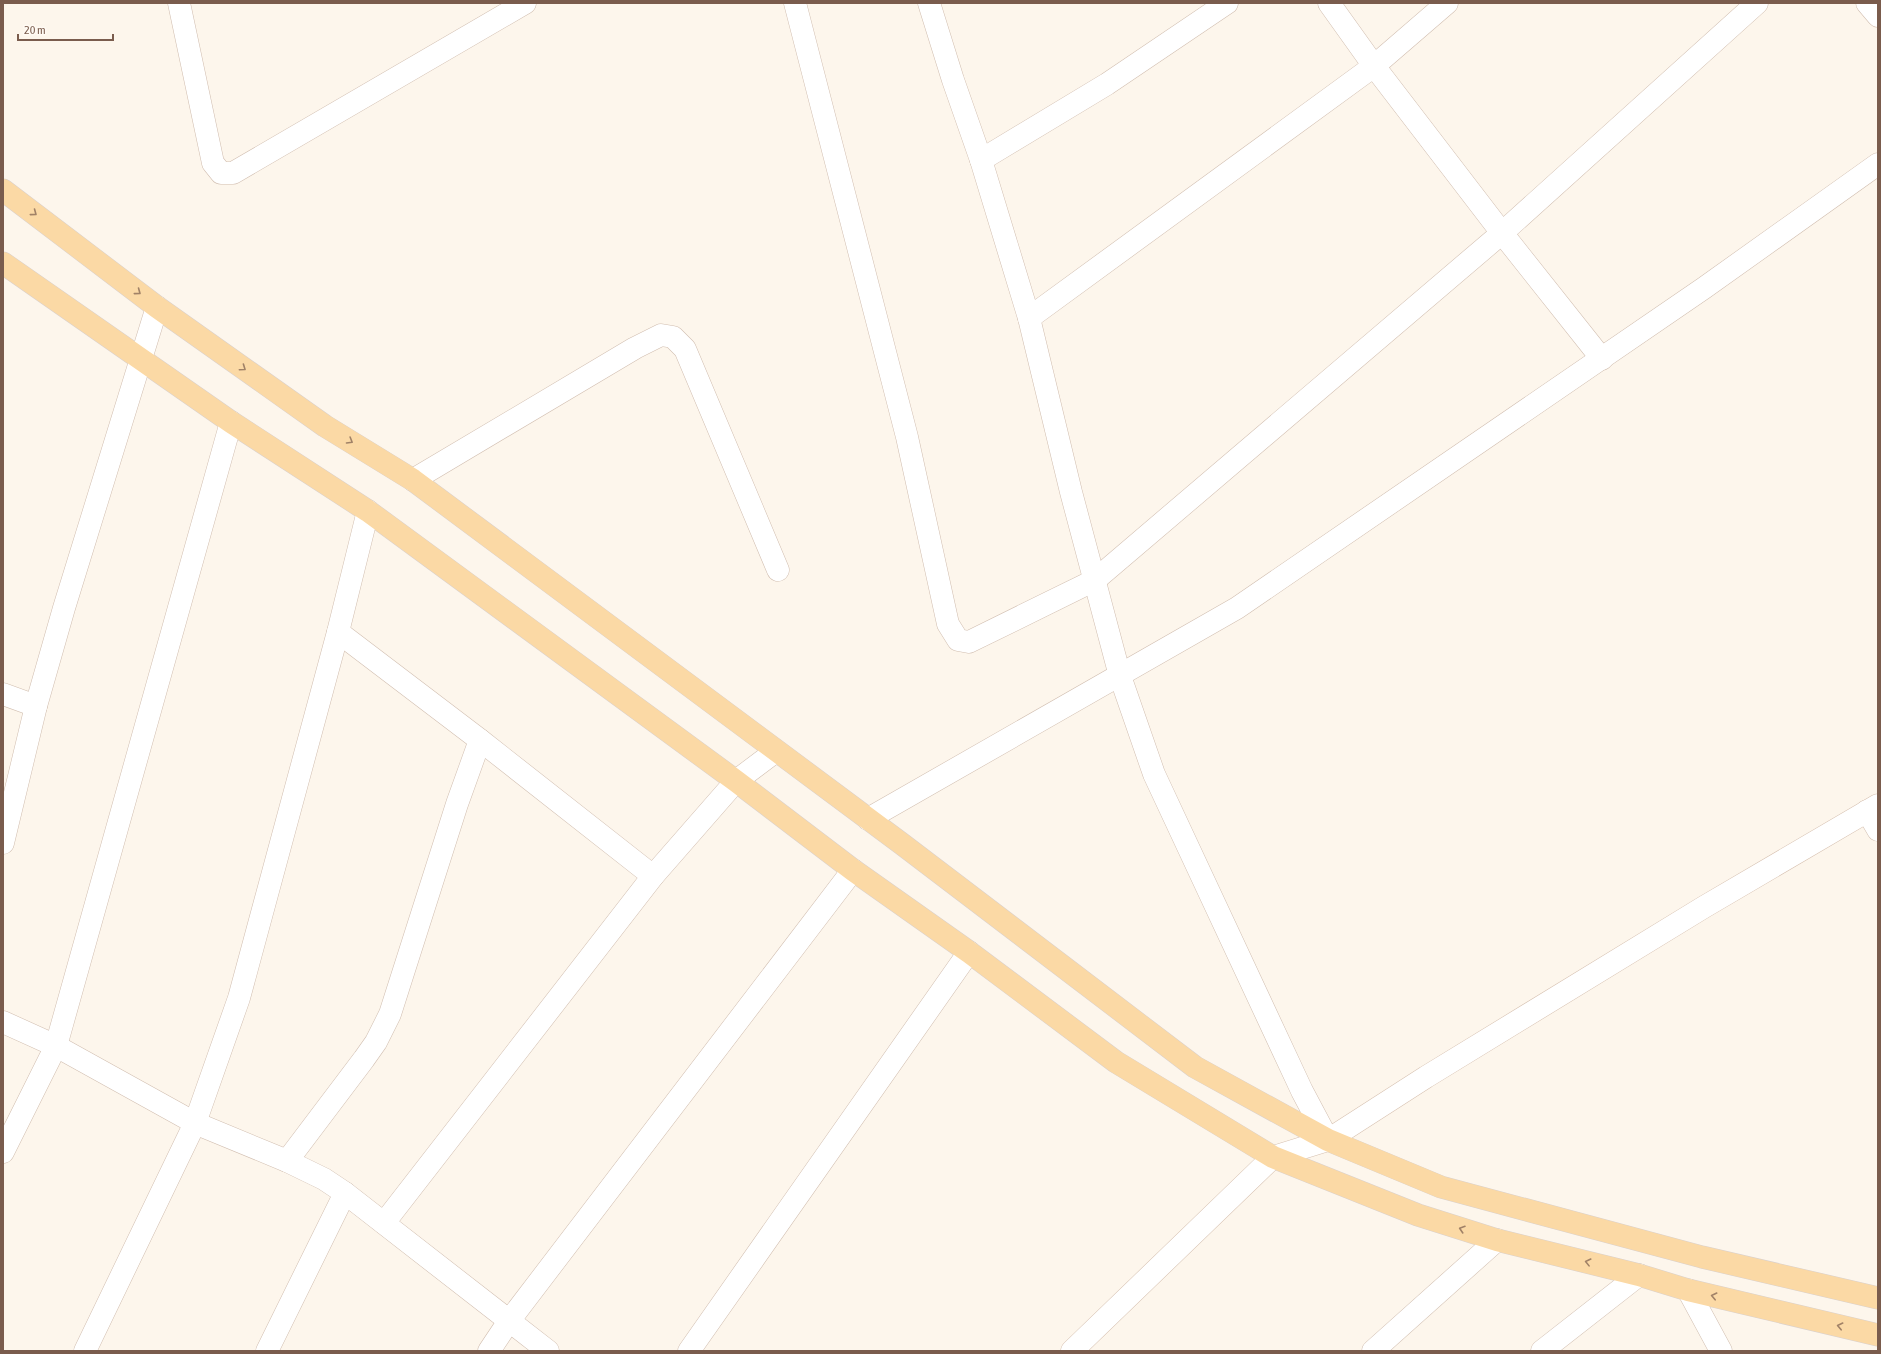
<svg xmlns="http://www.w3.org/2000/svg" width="1881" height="1354" font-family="'Asap Condensed',sans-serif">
<rect width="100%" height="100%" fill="#fdf6ec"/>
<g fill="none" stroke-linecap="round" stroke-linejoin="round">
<!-- street casing -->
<g stroke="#d1beb0" stroke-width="23">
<g id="street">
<polyline points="179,3 213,163 221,173 233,173 525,3"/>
<polyline points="795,3 907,437 948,624 958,640 969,642 1095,580 1502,233 1757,3"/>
<polyline points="929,3 953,80 981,160 1029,318 1071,492 1120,676 1154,774 1302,1091 1328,1140"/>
<polyline points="1329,3 1374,66 1502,233 1602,359"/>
<polyline points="1867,3 1878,16"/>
<polyline points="981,160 1107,84 1227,3"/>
<polyline points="1029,318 1374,66 1447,3"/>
<polyline points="413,480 635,348 661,335 673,337 685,349 778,570"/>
<polyline points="338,632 480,740 653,876"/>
<polyline points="3,694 36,706"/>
<polyline points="1867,811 1878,830"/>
<polyline points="868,819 1237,608 1704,288 1878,164"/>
<polyline points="3,843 36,706 64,608 157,307"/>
<polyline points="3,1022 56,1046 195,1123 287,1161 324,1179 345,1193 548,1351"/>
<polyline points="3,1152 56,1046 231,422"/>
<polyline points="287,1161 364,1059 376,1042 390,1014 457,804 480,740"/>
<polyline points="384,1223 653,876 736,781 776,751"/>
<polyline points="1688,1290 1721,1351"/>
<polyline points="85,1351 195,1123 239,998 338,632 368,511"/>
<polyline points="267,1351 345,1193"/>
<polyline points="489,1351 509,1321 853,870"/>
<polyline points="689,1351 969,952"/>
<polyline points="1373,1351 1497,1240"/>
<polyline points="1542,1351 1639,1275"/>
</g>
</g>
<!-- secondary casing -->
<g stroke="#d6c0b0" stroke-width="23">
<polyline id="secondary" points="1072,1351 1273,1157 1328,1140 1426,1077 1704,907 1878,805"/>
</g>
<!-- primary casing -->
<g stroke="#dad1cd" stroke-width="23">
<g id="primary">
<polyline points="3,190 157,307 325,426 413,480 902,844 1195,1067 1328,1140 1441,1187 1702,1257 1878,1298"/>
<polyline points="3,263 231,422 368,511 736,781 853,870 969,952 1116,1062 1273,1157 1418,1215 1497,1240 1639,1275 1688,1290 1878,1335"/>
</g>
</g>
<!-- street -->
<use href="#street" stroke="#fff" stroke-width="22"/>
<!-- secondary -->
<use href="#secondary" stroke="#fff" stroke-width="22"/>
<!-- primary -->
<use href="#primary" stroke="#fbd9a5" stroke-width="22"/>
</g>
<!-- one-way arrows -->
<defs><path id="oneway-chevron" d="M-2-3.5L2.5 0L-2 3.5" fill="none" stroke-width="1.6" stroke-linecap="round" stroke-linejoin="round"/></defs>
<g stroke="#a18267">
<use href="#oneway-chevron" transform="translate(34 213) rotate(37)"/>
<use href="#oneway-chevron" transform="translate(138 292) rotate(37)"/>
<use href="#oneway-chevron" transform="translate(243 368) rotate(35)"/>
<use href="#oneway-chevron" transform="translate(350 441) rotate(31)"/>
<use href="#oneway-chevron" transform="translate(1462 1229) rotate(-162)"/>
<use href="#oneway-chevron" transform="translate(1588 1262) rotate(-166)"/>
<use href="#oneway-chevron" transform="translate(1714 1296) rotate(-167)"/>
<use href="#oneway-chevron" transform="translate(1840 1326) rotate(-167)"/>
</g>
<!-- border -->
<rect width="1881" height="1354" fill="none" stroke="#7a5c4d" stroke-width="8"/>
<!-- scale -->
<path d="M18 34v6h95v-6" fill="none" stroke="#7a5c4d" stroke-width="2"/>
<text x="24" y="34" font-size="12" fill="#7a5c4d" stroke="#fffaf3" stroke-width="3" paint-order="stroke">20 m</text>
</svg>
